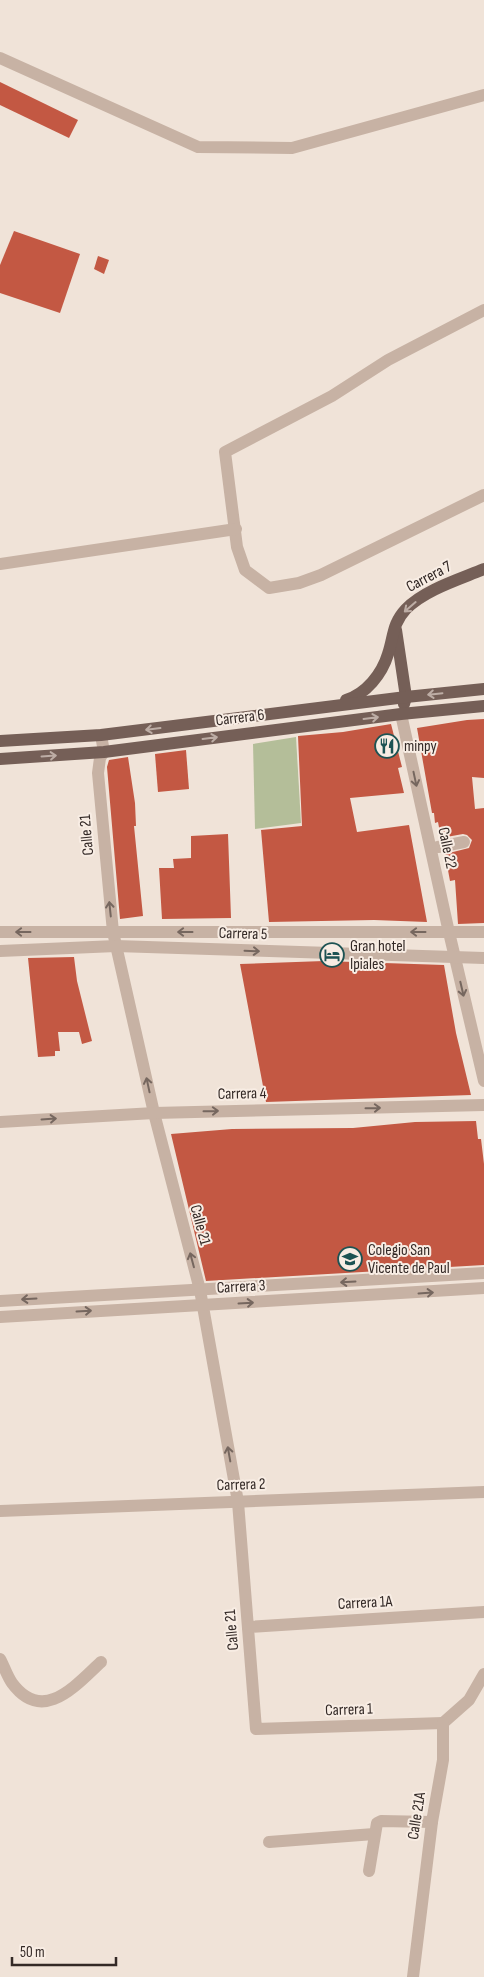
<svg xmlns="http://www.w3.org/2000/svg" width="484" height="1977" font-family="'Sofia Sans Condensed',sans-serif">
<rect width="100%" height="100%" fill="#f0e3d8"/>
<!-- green -->
<polygon fill="#b4be99" points="296,737 301,823 255,829 253,744"/>
<!-- building -->
<g fill="#c35843">
<polygon points="0,82 78,120 69,138 0,105"/>
<polygon points="14,231 80,254 60,313 0,293 0,265"/>
<polygon points="98,256 109,260 104,274 94,269"/>
<polygon points="484,719 484,778 472,777 475,809 484,808 484,923 458,924 455,880 450,881 445,854 469,848 472,840 467,835 463,834 441,838 438,822 435,823 434,813 432,813 417,728 467,720"/>
<polygon points="391,724 402,767 398,768 404,793 350,798 357,832 409,825 427,922 374,920 269,922 261,830 302,826 298,736 343,732"/>
<polygon points="186,750 189,789 158,792 155,754"/>
<polygon points="128,757 135,803 136,826 134,826 143,916 120,919 107,767 109,760"/>
<polygon points="228,834 231,918 162,919 159,868 174,868 173,859 191,858 191,836"/>
<polygon points="74,957 77,981 92,1041 82,1044 79,1032 58,1032 60,1051 55,1051 55,1056 38,1057 28,958"/>
<polygon points="324,961 444,965 456,1033 471,1095 266,1102 240,964"/>
<polygon points="476,1121 478,1139 481,1139 484,1164 484,1265 206,1281 171,1134 232,1129 353,1128 415,1122"/>
</g>
<g fill="none" stroke-linecap="round" stroke-linejoin="round">
<!-- minor -->
<g stroke="#c7b2a4" stroke-width="12">
<polyline points="0,58 198,147 292,148 484,95"/>
<polyline points="484,310 388,360 332,396 225,452 237,547 245,570 269,588 299,583 321,575 484,495"/>
<polyline points="0,564 236,529"/>
<polyline points="401,714 448,928 484,1081"/>
<polyline points="101,735 104,752 100,758 98,773 113,932 154,1113 200,1290 238,1502 256,1729 443,1723"/>
<polyline points="438,847 464,842"/>
<polyline points="0,932 484,932"/>
<polyline points="0,951 116,946 484,958"/>
<polyline points="0,1122 154,1113 484,1105"/>
<polyline points="0,1301 484,1273"/>
<polyline points="0,1317 484,1288"/>
<polyline points="0,1511 484,1492"/>
<polyline points="248,1627 484,1612"/>
<path d="M 0,1659 C 4,1666 7,1676 12,1683 C 43,1725 76,1685 101,1662"/>
<polyline points="443,1723 469,1700 484,1674"/>
<polyline points="269,1842 374,1834"/>
<polyline points="369,1871 377,1823 381,1821 432,1822"/>
<polyline points="413,1977 432,1822 443,1760 443,1723"/>
</g>
<!-- major -->
<g stroke="#755f57" stroke-width="12">
<polyline points="396,630 406,697 404,704"/>
<path d="M 346,700 C 366,694 382,674 388,654 C 394,636 392,624 406,609 C 424,590 460,579 484,569"/>
<polyline points="0,741 101,735 406,697 484,689"/>
<polyline points="0,759 104,752 401,714 484,706"/>
</g>
</g>
<!-- one-way arrows -->
<defs><path id="oneway-shaft" d="M-6 0H5M1.5-3L5.5 0L1.5 3" fill="none" stroke-width="1.6" stroke-linecap="round" stroke-linejoin="round" transform="scale(1.25)"/></defs>
<g stroke="#bdada5">
<use href="#oneway-shaft" transform="translate(410 607) rotate(139)"/>
<use href="#oneway-shaft" transform="translate(435 694) rotate(174)"/>
<use href="#oneway-shaft" transform="translate(371 718) rotate(-7)"/>
<use href="#oneway-shaft" transform="translate(153 729) rotate(173)"/>
<use href="#oneway-shaft" transform="translate(210 738) rotate(-7)"/>
<use href="#oneway-shaft" transform="translate(49 756) rotate(-4)"/>
</g>
<g stroke="#76675f">
<use href="#oneway-shaft" transform="translate(415 779) rotate(78)"/>
<use href="#oneway-shaft" transform="translate(110 909) rotate(-96)"/>
<use href="#oneway-shaft" transform="translate(23 932) rotate(-180)"/>
<use href="#oneway-shaft" transform="translate(185 932) rotate(180)"/>
<use href="#oneway-shaft" transform="translate(418 932) rotate(180)"/>
<use href="#oneway-shaft" transform="translate(252 951) rotate(2)"/>
<use href="#oneway-shaft" transform="translate(462 989) rotate(77)"/>
<use href="#oneway-shaft" transform="translate(148 1085) rotate(-102)"/>
<use href="#oneway-shaft" transform="translate(373 1108) rotate(-1)"/>
<use href="#oneway-shaft" transform="translate(211 1111) rotate(-1)"/>
<use href="#oneway-shaft" transform="translate(49 1119) rotate(-4)"/>
<use href="#oneway-shaft" transform="translate(192 1260) rotate(-105)"/>
<use href="#oneway-shaft" transform="translate(348 1282) rotate(177)"/>
<use href="#oneway-shaft" transform="translate(426 1293) rotate(-4)"/>
<use href="#oneway-shaft" transform="translate(29 1299) rotate(177)"/>
<use href="#oneway-shaft" transform="translate(246 1303) rotate(-3)"/>
<use href="#oneway-shaft" transform="translate(84 1311) rotate(-3)"/>
<use href="#oneway-shaft" transform="translate(229 1454) rotate(-100)"/>
</g>
<!-- icons -->
<defs>
<g id="restaurant-ring" transform="scale(1.25)"><circle r="9.5" fill="#f8ede4" stroke="#1d5353" stroke-width="1.5"/><path d="M-5-6h1v4h1v-4h1v4h1v-4h1v5L-1.5 .5V6h-2V.5L-5-1ZM5-6V6H3V1.5H1.5Q1.5-4 5-6Z" fill="#1d5353"/></g>
<g id="hotel-ring" transform="scale(1.25)"><circle r="9.5" fill="#f8ede4" stroke="#1d5353" stroke-width="1.5"/><path d="M-6-4.5h1.5V1H6V5H4.5V3h-9V5H-6ZM-4 0a1.8 1.8 0 1 1 3.6 0ZM.5 0V-2.5h3Q6-2.5 6 0Z" fill="#1d5353"/></g>
<g id="school-ring" transform="scale(1.25)"><circle r="9.5" fill="#f8ede4" stroke="#1d5353" stroke-width="1.5"/><path d="M0-5L7-2L0 1L-7-2ZM-4 1L0 2.5L4 1V4Q0 6-4 4Z" fill="#1d5353"/></g>
</defs>
<g fill-rule="evenodd">
<use href="#restaurant-ring" x="387" y="746"/>
<use href="#hotel-ring" x="332" y="955"/>
<use href="#school-ring" x="350" y="1259"/>
</g>
<g text-anchor="middle" dominant-baseline="central" stroke-width="4" stroke-linejoin="round" paint-order="stroke">
<!-- street labels -->
<g font-size="16" fill="#332926" stroke="#f8ede4">
<text transform="translate(429 577) rotate(-28)">Carrera 7</text>
<text transform="translate(240 718) rotate(-7)">Carrera 6</text>
<text transform="translate(87 835) rotate(-95)">Calle 21</text>
<text transform="translate(447 848) rotate(78)">Calle 22</text>
<text transform="translate(243 934) rotate(2)">Carrera 5</text>
<text transform="translate(242 1094) rotate(-1)">Carrera 4</text>
<text transform="translate(200 1225) rotate(75)">Calle 21</text>
<text transform="translate(241 1287) rotate(-3)">Carrera 3</text>
<text transform="translate(241 1485) rotate(-2)">Carrera 2</text>
<text transform="translate(365 1603) rotate(-3)">Carrera 1A</text>
<text transform="translate(232 1630) rotate(-95)">Calle 21</text>
<text transform="translate(349 1710) rotate(-2)">Carrera 1</text>
<text transform="translate(417 1816) rotate(-81)">Calle 21A</text>
</g>
<!-- poi labels -->
<g font-size="16" fill="#332926" stroke="#f8ede4" text-anchor="start">
<text x="404" y="746">minpy</text>
<text x="350" y="946">Gran hotel<tspan x="350" dy="18">Ipiales</tspan></text>
<text x="368" y="1250">Colegio San<tspan x="368" dy="18">Vicente de Paul</tspan></text>
</g>
</g>
<!-- scale -->
<path d="M12 1957v8h104v-8" fill="none" stroke="#332926" stroke-width="2.5"/>
<text x="20" y="1957" font-size="15" fill="#332926" stroke="#f8ede4" stroke-width="4" paint-order="stroke">50 m</text>
</svg>
